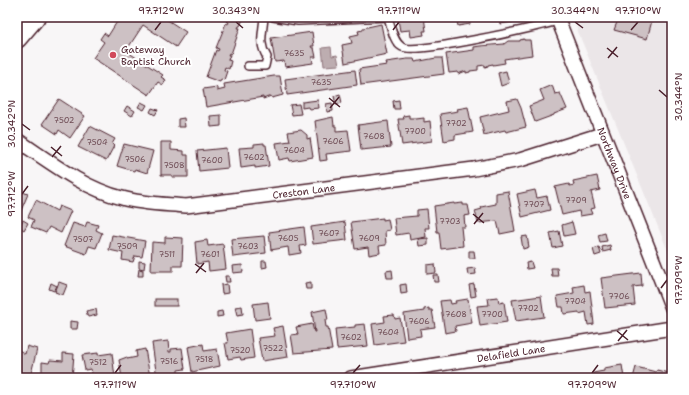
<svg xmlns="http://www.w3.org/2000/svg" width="689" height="395" font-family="'Shantell Sans',sans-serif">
<rect width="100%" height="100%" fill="#f8f6f7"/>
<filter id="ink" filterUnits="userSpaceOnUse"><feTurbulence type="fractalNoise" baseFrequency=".025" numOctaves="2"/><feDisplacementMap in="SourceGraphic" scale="8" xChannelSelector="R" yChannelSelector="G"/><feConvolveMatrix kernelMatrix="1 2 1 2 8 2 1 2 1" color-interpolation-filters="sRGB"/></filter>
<g filter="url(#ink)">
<!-- built -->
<polygon fill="#ebe6e8" points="572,17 672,17 672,261"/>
<!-- water -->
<polygon fill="#bdadb0" stroke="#8f747b" points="331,47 332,56 337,55 339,65 324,66 322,48"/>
<!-- building -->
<g fill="#cdc1c4" stroke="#4a1f2b">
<polygon points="120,17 163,17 186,32 176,47 143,25 126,51 163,75 161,77 166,80 163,85 158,82 149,95 93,58 104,42 100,39 104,33 108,36"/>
<polygon points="228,17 244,17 240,26 239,26 238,28 240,28 231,54 229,53 228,55 230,55 228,60 231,61 229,69 225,67 224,70 227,71 224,80 221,79 220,82 206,77 216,50 218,51 219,49 216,48 226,23 228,24 229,22 226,21"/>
<polygon points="408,17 424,17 426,31 423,31 424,35 411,37 410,30 400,31 398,19"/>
<polygon points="456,17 468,17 470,24 458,26"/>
<polygon points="499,17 512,17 513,22 500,24"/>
<polygon points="619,17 653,17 647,39 614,30"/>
<polygon points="381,24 387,54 345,63 342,45 352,43 350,36 359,34 358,31 363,30 363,28"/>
<polygon points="312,32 314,46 311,46 312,48 314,48 316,57 312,57 313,63 285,67 284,61 275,62 271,38"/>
<polygon points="524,39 524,40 530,40 532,55 504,59 505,63 493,65 493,64 488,65 488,66 485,67 485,65 478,66 478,70 470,71 470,72 466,73 466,71 458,74 458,72 449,73 446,54 474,50 474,47 480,46 504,44 508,41 520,41 520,40"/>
<polygon points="436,58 442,58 444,74 361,85 359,69 387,65 386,62 407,59 414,59 415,62"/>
<polygon points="355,70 357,85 287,95 285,79"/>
<polygon points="506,71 509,83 501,86 498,73"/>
<polygon points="274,76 280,76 283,95 272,98 271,96 263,99 263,97 206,107 203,89 217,87 217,91 225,89 224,84"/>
<polygon points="552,85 555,94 560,93 567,109 554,114 554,115 535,122 529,106 544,100 540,90"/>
<polygon points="340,94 342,103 336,105 334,96"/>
<polygon points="59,99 85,116 70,138 59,130 57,134 42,124"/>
<polygon points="517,99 521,108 526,127 506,132 505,130 484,135 480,117 509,110 507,101"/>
<polygon points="318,100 319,108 309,109 308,107 302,108 302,102"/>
<polygon points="399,100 400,109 394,109 393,101"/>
<polygon points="141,102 147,105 144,110 138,107"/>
<polygon points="332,103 333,111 327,112 326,104"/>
<polygon points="299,104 301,114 292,115 290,105"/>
<polygon points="127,106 135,111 132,116 124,111"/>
<polygon points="468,107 473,132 455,135 455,139 444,141 440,114 458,111 457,109"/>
<polygon points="152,108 158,110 155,115 150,112"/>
<polygon points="221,115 221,126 211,127 210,116"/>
<polygon points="409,115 409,118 415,118 416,119 424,118 424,122 430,121 432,141 402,145 398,119 404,119 403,116"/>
<polygon points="333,117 334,126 336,126 336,131 348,130 351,151 326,154 327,160 320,161 315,121"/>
<polygon points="184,118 185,127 178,127 178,119"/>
<polygon points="388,121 391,147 361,150 358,125"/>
<polygon points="90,126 115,139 112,144 114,146 106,161 78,147"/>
<polygon points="301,130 307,135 307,139 310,138 313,157 290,161 289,158 279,160 276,143 290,141 288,132"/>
<polygon points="161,142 171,142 171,150 184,151 184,155 188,155 188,177 172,177 172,175 161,175"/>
<polygon points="264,143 264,145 266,145 269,166 255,168 255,166 241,168 239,148 254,147 254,144"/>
<polygon points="124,144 153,151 147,173 135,169 134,171 117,166"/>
<polygon points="226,148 228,168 199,171 197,151"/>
<polygon points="597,176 600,190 591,192 595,208 590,209 592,214 580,216 579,211 562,215 555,187 569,184 570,186 574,185 573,181"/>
<polygon points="17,190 28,194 17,220"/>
<polygon points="535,190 537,198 547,196 550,210 522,217 517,194"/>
<polygon points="508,191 515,231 500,234 497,221 478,223 475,211 482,209 481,207 496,204 496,193"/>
<polygon points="36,200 57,211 59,206 71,211 61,233 49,227 46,233 31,227 34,220 28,217"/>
<polygon points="454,203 454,204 463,203 463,205 468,205 470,215 464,216 465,227 461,227 463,246 441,249 439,232 437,232 434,206"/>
<polygon points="427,209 429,228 425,228 426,237 410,240 409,233 396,235 394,218 417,216 417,210"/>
<polygon points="383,218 383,220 388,219 390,230 385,231 386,245 379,246 380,253 369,255 368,247 355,249 351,222"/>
<polygon points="23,220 28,223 24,230 19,227"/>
<polygon points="87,222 98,225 96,230 102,233 96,248 89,246 86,254 64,246 73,223 85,227"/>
<polygon points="345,222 347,240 313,244 311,227"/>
<polygon points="572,222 575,234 564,236 562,225"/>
<polygon points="304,227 306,245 300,246 301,253 289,255 288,247 271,250 269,232"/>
<polygon points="559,231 562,246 553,248 550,233"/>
<polygon points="605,233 607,241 600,242 598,235"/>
<polygon points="112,235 145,241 142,257 135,256 133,262 122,260 123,253 109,250"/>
<polygon points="264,236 266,253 233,257 231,239"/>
<polygon points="527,236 529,247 523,249 521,237"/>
<polygon points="165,237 183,238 182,266 173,266 173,271 151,271 152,242 165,243"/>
<polygon points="428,238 428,245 419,246 418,239"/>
<polygon points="207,240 208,246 223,244 226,269 209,271 208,262 197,264 195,242"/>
<polygon points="610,245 611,250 603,252 602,247"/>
<polygon points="599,247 601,254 595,256 593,249"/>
<polygon points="469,251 474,251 475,258 469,258"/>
<polygon points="139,261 145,262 144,269 139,268"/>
<polygon points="262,261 266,261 267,267 262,268"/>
<polygon points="531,262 533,268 527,269 526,263"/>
<polygon points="435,264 436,273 427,274 427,265"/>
<polygon points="242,265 243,272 233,273 232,266"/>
<polygon points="475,268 476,274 468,275 467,269"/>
<polygon points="551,268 557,268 558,276 552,276"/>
<polygon points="139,269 143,270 143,276 138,276"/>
<polygon points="392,270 393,278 387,278 386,271"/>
<polygon points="641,273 642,286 633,287 635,305 605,308 601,278"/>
<polygon points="433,275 438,275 439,282 434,282"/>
<polygon points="225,276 229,276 230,282 226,282"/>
<polygon points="59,282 67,285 63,295 55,292"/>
<polygon points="311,282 311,289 306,289 305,283"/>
<polygon points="51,283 57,286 54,291 49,289"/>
<polygon points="227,284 228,293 222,294 221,285"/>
<polygon points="406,284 407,293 401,294 400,285"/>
<polygon points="474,284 476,296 471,297 469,285"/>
<polygon points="584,285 585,292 590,291 594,324 588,325 586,312 579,314 579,312 564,314 563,307 559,307 557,296 574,293 573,287"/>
<polygon points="541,296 544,317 516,321 512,300"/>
<polygon points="498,297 499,303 504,302 507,322 480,326 477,306 489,305 488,298"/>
<rect x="155" y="299" width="22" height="7"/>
<polygon points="468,299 472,323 455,326 456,331 445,333 440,301 450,300 451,304 456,303 455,301"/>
<polygon points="268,302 270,318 255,320 253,304"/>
<polygon points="242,306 243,314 237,315 235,307"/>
<polygon points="429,308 429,310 432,310 435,327 420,329 421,336 407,338 404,314 424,311 424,309"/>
<polygon points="96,309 97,315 88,317 86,311"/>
<polygon points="326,309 328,320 325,320 326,327 328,327 332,350 294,353 291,335 298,334 296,327 312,324 314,332 315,332 312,312"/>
<polygon points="222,311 223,316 217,317 217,312"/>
<polygon points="394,315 395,319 400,318 404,341 375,345 372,324 385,322 384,316"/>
<polygon points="70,321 78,322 77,329 70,329"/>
<polygon points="365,324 368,346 337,349 335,329 355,327 355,325"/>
<polygon points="283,326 288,357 262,361 258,338 275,336 273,328"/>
<polygon points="250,329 254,358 241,360 240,357 228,359 225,343 228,343 226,333"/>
<polygon points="168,341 169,352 171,352 171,349 182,348 185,369 178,370 178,373 166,374 166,378 157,378 152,343"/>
<polygon points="203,344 204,351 217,349 220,366 192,372 188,347"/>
<polygon points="27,346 37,349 30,378 20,376 20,373 17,372 17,351 19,352 19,350 25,354"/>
<polygon points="145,349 150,377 122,378 119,360 127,357 127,359 137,357 136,351"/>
<polygon points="63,353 74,354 72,378 42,378 42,362 49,363 50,360 63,361"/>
<polygon points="98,353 98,355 112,353 115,378 104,378 104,376 93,378 91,369 85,370 82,355"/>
<polygon points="622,365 624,378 594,378 593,373 604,371 604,368"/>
<polygon points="636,367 656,372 657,370 672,374 672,378 633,378"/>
</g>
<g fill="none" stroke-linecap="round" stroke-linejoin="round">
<!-- lane casing -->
<g stroke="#4a1f2b" stroke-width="10">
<g id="lane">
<polyline points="273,17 298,21 387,17"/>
<path d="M 388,17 C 391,26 393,42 402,47 C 416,55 537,27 558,21"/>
<path d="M 248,66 L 265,66 L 267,57 C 258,43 263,33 264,17"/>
</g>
</g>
<!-- street casing -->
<g stroke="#4a1f2b" stroke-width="16">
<g id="street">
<path id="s1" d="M 557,17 L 672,308"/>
<path id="s2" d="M 17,140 C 50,162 83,188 122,198 C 143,204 165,204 186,206 L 474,169 L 520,160 L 602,134"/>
<path id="s3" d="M 351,378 L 672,328"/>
</g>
</g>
<!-- secondary casing -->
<g stroke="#4a1f2b" stroke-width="22">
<polyline id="secondary" points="17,38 35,17"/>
</g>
<!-- lane -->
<use href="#lane" stroke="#fff" stroke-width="7"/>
<!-- street -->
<use href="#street" stroke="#fff" stroke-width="13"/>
<!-- secondary -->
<use href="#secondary" stroke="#fff" stroke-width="19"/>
</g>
</g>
<!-- ticks -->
<path fill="none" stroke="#4a1f2b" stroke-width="1.5" d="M 236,22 L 243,28M 575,22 L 583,28M 155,30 L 161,22M 393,30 L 399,22M 631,30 L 638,22M 607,48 L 618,57M 608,58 L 617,47M 659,90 L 667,97M 329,98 L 340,107M 330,108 L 339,97M 22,124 L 30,130M 51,147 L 62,156M 52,157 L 61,146M 22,194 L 28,186M 473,214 L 484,223M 474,224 L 483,213M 195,264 L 206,272M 196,273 L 204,263M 661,288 L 667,280M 617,331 L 628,340M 618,341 L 627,330M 115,373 L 121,365M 353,373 L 360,365M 592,373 L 598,365"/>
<!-- markers -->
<circle fill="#d1495b" stroke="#fff" stroke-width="1.5" cx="113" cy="55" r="4"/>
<g text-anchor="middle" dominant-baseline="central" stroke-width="4" stroke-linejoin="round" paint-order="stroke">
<!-- number labels -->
<g font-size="8" fill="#6b4851">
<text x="294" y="53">7635</text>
<text x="321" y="82">7635</text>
<text x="64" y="120">7502</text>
<text x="456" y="123">7702</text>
<text x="415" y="131">7700</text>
<text x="374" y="136">7608</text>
<text x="333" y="141">7606</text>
<text x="97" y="142">7504</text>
<text x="294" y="150">7604</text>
<text x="254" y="157">7602</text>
<text x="135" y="159">7506</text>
<text x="212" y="160">7600</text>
<text x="174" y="165">7508</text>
<text x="576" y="200">7709</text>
<text x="534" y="204">7707</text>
<text x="450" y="221">7703</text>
<text x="329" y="233">7607</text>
<text x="288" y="238">7605</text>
<text x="369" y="238">7609</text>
<text x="83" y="239">7507</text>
<text x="127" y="246">7509</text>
<text x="248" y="246">7603</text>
<text x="167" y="254">7511</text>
<text x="210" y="254">7601</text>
<text x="619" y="296">7706</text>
<text x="575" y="301">7704</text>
<text x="528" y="308">7702</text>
<text x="456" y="314">7608</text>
<text x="492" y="314">7700</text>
<text x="419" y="321">7606</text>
<text x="388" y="332">7604</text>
<text x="351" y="337">7602</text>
<text x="273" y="348">7522</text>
<text x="240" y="350">7520</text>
<text x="204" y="359">7518</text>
<text x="169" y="361">7516</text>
<text x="98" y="362">7512</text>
</g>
<!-- poi labels -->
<g font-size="10" fill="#4a1f2b" stroke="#fff" text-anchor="start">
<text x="121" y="49">Gateway<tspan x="121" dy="12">Baptist Church</tspan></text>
</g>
<!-- street labels -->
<g font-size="10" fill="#4a1f2b" stroke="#fff">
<text stroke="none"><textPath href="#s1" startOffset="157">Northway Drive</textPath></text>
<text stroke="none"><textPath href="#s2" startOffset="304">Creston Lane</textPath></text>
<text stroke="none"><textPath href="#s3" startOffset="162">Delafield Lane</textPath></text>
</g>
</g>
<!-- margin -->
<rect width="689" height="395" fill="none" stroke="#fff" stroke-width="44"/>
<rect x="22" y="22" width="645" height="351" fill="none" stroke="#4a1f2b" stroke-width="1.5"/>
<g font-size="10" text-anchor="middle" fill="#4a1f2b">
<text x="161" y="14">97.712°W</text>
<text x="236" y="14">30.343°N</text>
<text x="399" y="14">97.711°W</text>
<text x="575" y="14">30.344°N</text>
<text x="638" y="14">97.710°W</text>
<text transform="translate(678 97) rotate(-90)" y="4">30.344°N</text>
<text transform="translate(11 124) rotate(-90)" y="4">30.342°N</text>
<text transform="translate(11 194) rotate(-90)" y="4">97.712°W</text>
<text transform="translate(678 280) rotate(-90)" y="4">97.709°W</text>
<text x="115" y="388">97.711°W</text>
<text x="353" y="388">97.710°W</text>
<text x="592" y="388">97.709°W</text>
</g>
</svg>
